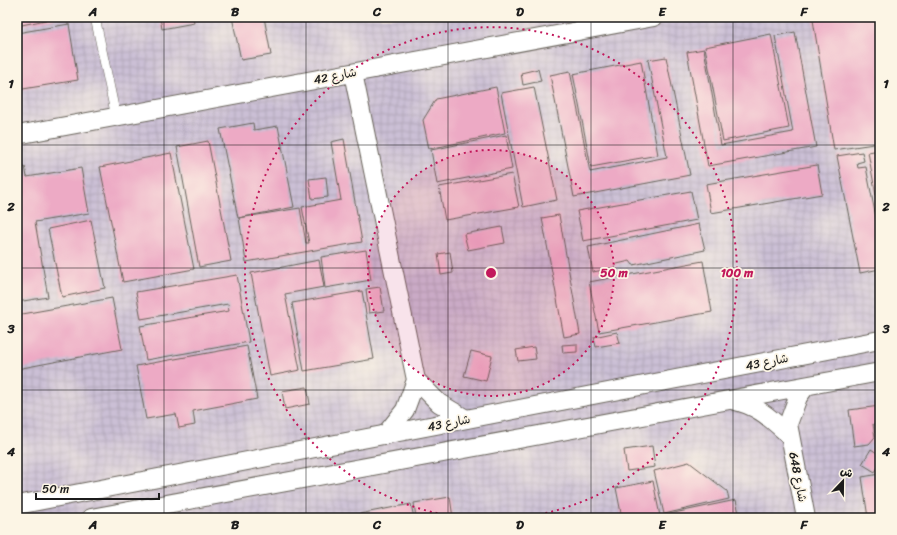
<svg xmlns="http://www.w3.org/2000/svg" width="897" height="535" font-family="Sriracha,'Playpen Sans Arabic',sans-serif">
<defs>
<pattern id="industrial-grid" width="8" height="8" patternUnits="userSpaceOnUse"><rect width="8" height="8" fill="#cbbfd5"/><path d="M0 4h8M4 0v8" fill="none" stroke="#aea4b6"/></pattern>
</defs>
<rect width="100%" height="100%" fill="#fcf5e5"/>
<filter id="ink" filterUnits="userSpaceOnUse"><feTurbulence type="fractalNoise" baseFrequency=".025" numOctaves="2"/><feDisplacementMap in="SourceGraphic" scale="8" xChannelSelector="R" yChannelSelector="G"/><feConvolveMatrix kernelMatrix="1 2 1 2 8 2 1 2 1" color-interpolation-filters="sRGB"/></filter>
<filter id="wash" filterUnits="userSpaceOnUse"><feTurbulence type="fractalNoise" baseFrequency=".012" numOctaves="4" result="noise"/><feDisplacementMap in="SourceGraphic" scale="16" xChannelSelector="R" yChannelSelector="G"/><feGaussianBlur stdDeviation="0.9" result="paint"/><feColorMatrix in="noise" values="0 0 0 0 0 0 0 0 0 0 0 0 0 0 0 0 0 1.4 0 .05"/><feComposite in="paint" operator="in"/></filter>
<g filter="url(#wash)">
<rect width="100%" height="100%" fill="#f4e7cc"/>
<!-- industrial -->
<rect fill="url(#industrial-grid)" x="17" y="17" width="863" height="501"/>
<g id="blocks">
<!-- building -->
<g fill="#edaac5">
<polygon points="17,17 55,17 55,18 17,26"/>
<polygon points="160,17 193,17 194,23 162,29"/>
<polygon points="232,17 264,17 271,55 241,60"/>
<polygon points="834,17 880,17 880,143 834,150 813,20"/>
<polygon points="69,24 78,80 17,90 17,33"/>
<polygon points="795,32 816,147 708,166 687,52 704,49 721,145 793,132 775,36"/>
<polygon points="771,34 789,128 723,141 705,47"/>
<polygon points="666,57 690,175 574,197 550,75 570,71 590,172 667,157 648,60"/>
<polygon points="641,61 658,155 591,167 573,74"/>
<polygon points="538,69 541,81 523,85 521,73"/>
<polygon points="496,87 505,133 429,149 423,120 436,99"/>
<polygon points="534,87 557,200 523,207 501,93"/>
<polygon points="253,123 254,130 278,126 294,207 238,218 220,129"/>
<polygon points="506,135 512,169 437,184 431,150"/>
<polygon points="344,139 362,242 246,262 239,218 300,208 306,243 309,243 302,207 341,200 331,142"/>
<polygon points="208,141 231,261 199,267 177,147"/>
<polygon points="880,150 880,212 879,212 868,152"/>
<polygon points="862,152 864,161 857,163 858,168 866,167 880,238 880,269 860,273 837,156"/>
<polygon points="171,153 194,269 123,282 100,167"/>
<polygon points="817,165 822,194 711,213 706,184"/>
<polygon points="25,167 27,177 81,168 89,213 35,222 48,297 17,302 17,168"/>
<polygon points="512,174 519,207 445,220 439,187"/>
<polygon points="326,177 328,197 312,199 309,179"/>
<polygon points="691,191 697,220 583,241 577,211"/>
<polygon points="559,215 580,334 564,337 542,218"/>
<polygon points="91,220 105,288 62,297 48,229"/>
<polygon points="699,224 705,250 633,265 630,261 617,264 614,268 593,272 588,247"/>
<polygon points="502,227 505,243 468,250 464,234"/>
<polygon points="366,250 371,280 325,288 321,257"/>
<polygon points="450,252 453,273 441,275 438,254"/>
<polygon points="319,260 324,287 285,294 300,370 270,376 251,273"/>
<polygon points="703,261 712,312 599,332 589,282"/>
<polygon points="237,275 249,342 146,360 140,326 229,311 228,304 141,319 136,292"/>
<polygon points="380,287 384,311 369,313 366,289"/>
<polygon points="362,291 374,359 304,371 292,303"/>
<polygon points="112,298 122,349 17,369 17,315"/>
<polygon points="617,332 620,343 596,347 594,337"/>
<polygon points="577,344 577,352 563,353 562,345"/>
<polygon points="247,346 257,399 193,411 195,425 179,428 176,414 146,419 136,366"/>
<polygon points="534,347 536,359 518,361 516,350"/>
<polygon points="471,351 492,356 486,381 464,376"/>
<polygon points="307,387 310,404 285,409 282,391"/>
<polygon points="880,406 880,439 878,440 875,424 873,424 875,437 869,444 854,446 849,410"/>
<polygon points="652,446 655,467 627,471 624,450"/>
<polygon points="871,449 880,455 880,464 875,472 862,464"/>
<polygon points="689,462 727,491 729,499 664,514 654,471"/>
<polygon points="880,474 880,518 868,518 862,477"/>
<polygon points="653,481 660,516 736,500 740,518 622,518 616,488"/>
<polygon points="450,497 453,518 416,518 414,503"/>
<polygon points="411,504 414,518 355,518 354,515"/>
</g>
</g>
</g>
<g filter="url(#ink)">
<use href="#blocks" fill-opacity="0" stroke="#68635a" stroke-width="1"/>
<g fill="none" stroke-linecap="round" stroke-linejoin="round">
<!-- service casing -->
<g stroke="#68635a" stroke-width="10">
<polyline id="service" points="95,17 116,117"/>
</g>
<!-- minor casing -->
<g stroke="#68635a" stroke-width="20">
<g id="minor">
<polyline points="353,73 416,380 405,410 385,435"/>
<polyline points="17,135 654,17"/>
<polyline points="416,380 439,403 466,419"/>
<path d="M 732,400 C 759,406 770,418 790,436"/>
<polyline points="17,505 880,340"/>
<polyline points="91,518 880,372"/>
<polyline points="806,518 788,424 798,397 806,386"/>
</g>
</g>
<!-- service -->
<use href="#service" stroke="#fff" stroke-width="9"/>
<!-- minor -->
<use href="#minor" stroke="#fff" stroke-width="18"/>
</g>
</g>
<!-- grid -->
<path fill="none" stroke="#1c1c1c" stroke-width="1" stroke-opacity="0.55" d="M 164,17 L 164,518M 306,17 L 306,518M 448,17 L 448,518M 591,17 L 591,518M 733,17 L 733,518M 17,145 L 880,145M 17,268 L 880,268M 17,390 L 880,390"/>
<!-- distance rings -->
<circle cx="491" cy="273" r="123" fill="#c2185b" fill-opacity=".12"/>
<g fill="none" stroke="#c2185b" stroke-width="2" stroke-dasharray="2 4">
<circle cx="491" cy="273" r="123"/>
<path d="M467 518A246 246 0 1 1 515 518"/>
</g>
<g text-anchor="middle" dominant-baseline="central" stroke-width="3.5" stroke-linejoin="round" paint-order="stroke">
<!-- street labels -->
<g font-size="12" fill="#1c1c1c" stroke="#fcf5e5">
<text transform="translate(335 76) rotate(-11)">شارع 42</text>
<text transform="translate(767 362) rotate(-11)">شارع 43</text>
<text transform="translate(449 423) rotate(-11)">شارع 43</text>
<text transform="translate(798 477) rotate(79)">شارع 648</text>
</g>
</g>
<circle cx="491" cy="273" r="6" fill="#c2185b" stroke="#fcf5e5" stroke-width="2"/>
<g font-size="12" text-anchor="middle" font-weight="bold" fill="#c2185b" stroke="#fcf5e5" stroke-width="3.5" stroke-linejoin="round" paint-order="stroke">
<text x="614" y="277">50 m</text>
<text x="737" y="277">100 m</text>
</g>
<!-- margin -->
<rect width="897" height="535" fill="none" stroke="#fcf5e5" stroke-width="44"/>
<!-- north arrow -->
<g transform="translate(843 481) rotate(22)" stroke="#fcf5e5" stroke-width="3" paint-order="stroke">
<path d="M0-3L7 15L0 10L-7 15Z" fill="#1c1c1c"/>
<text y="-6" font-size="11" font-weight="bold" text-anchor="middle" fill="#1c1c1c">ش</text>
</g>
<!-- scale -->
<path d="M36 493v6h123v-6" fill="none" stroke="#1c1c1c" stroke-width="2"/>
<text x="42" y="493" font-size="12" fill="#1c1c1c" stroke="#fcf5e5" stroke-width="3" paint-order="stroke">50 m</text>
<rect x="22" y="22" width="853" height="491" fill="none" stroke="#1c1c1c" stroke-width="1.5"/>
<g font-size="13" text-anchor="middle" font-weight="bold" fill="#1c1c1c">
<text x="93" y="16">A</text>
<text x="235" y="16">B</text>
<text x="377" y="16">C</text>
<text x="520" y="16">D</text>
<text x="662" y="16">E</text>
<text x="804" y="16">F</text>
<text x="11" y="88">1</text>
<text x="886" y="88">1</text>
<text x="11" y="211">2</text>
<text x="886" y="211">2</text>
<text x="11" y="333">3</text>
<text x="886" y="333">3</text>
<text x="11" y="456">4</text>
<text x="886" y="456">4</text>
<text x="93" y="529">A</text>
<text x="235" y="529">B</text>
<text x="377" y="529">C</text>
<text x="520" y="529">D</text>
<text x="662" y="529">E</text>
<text x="804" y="529">F</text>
</g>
</svg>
